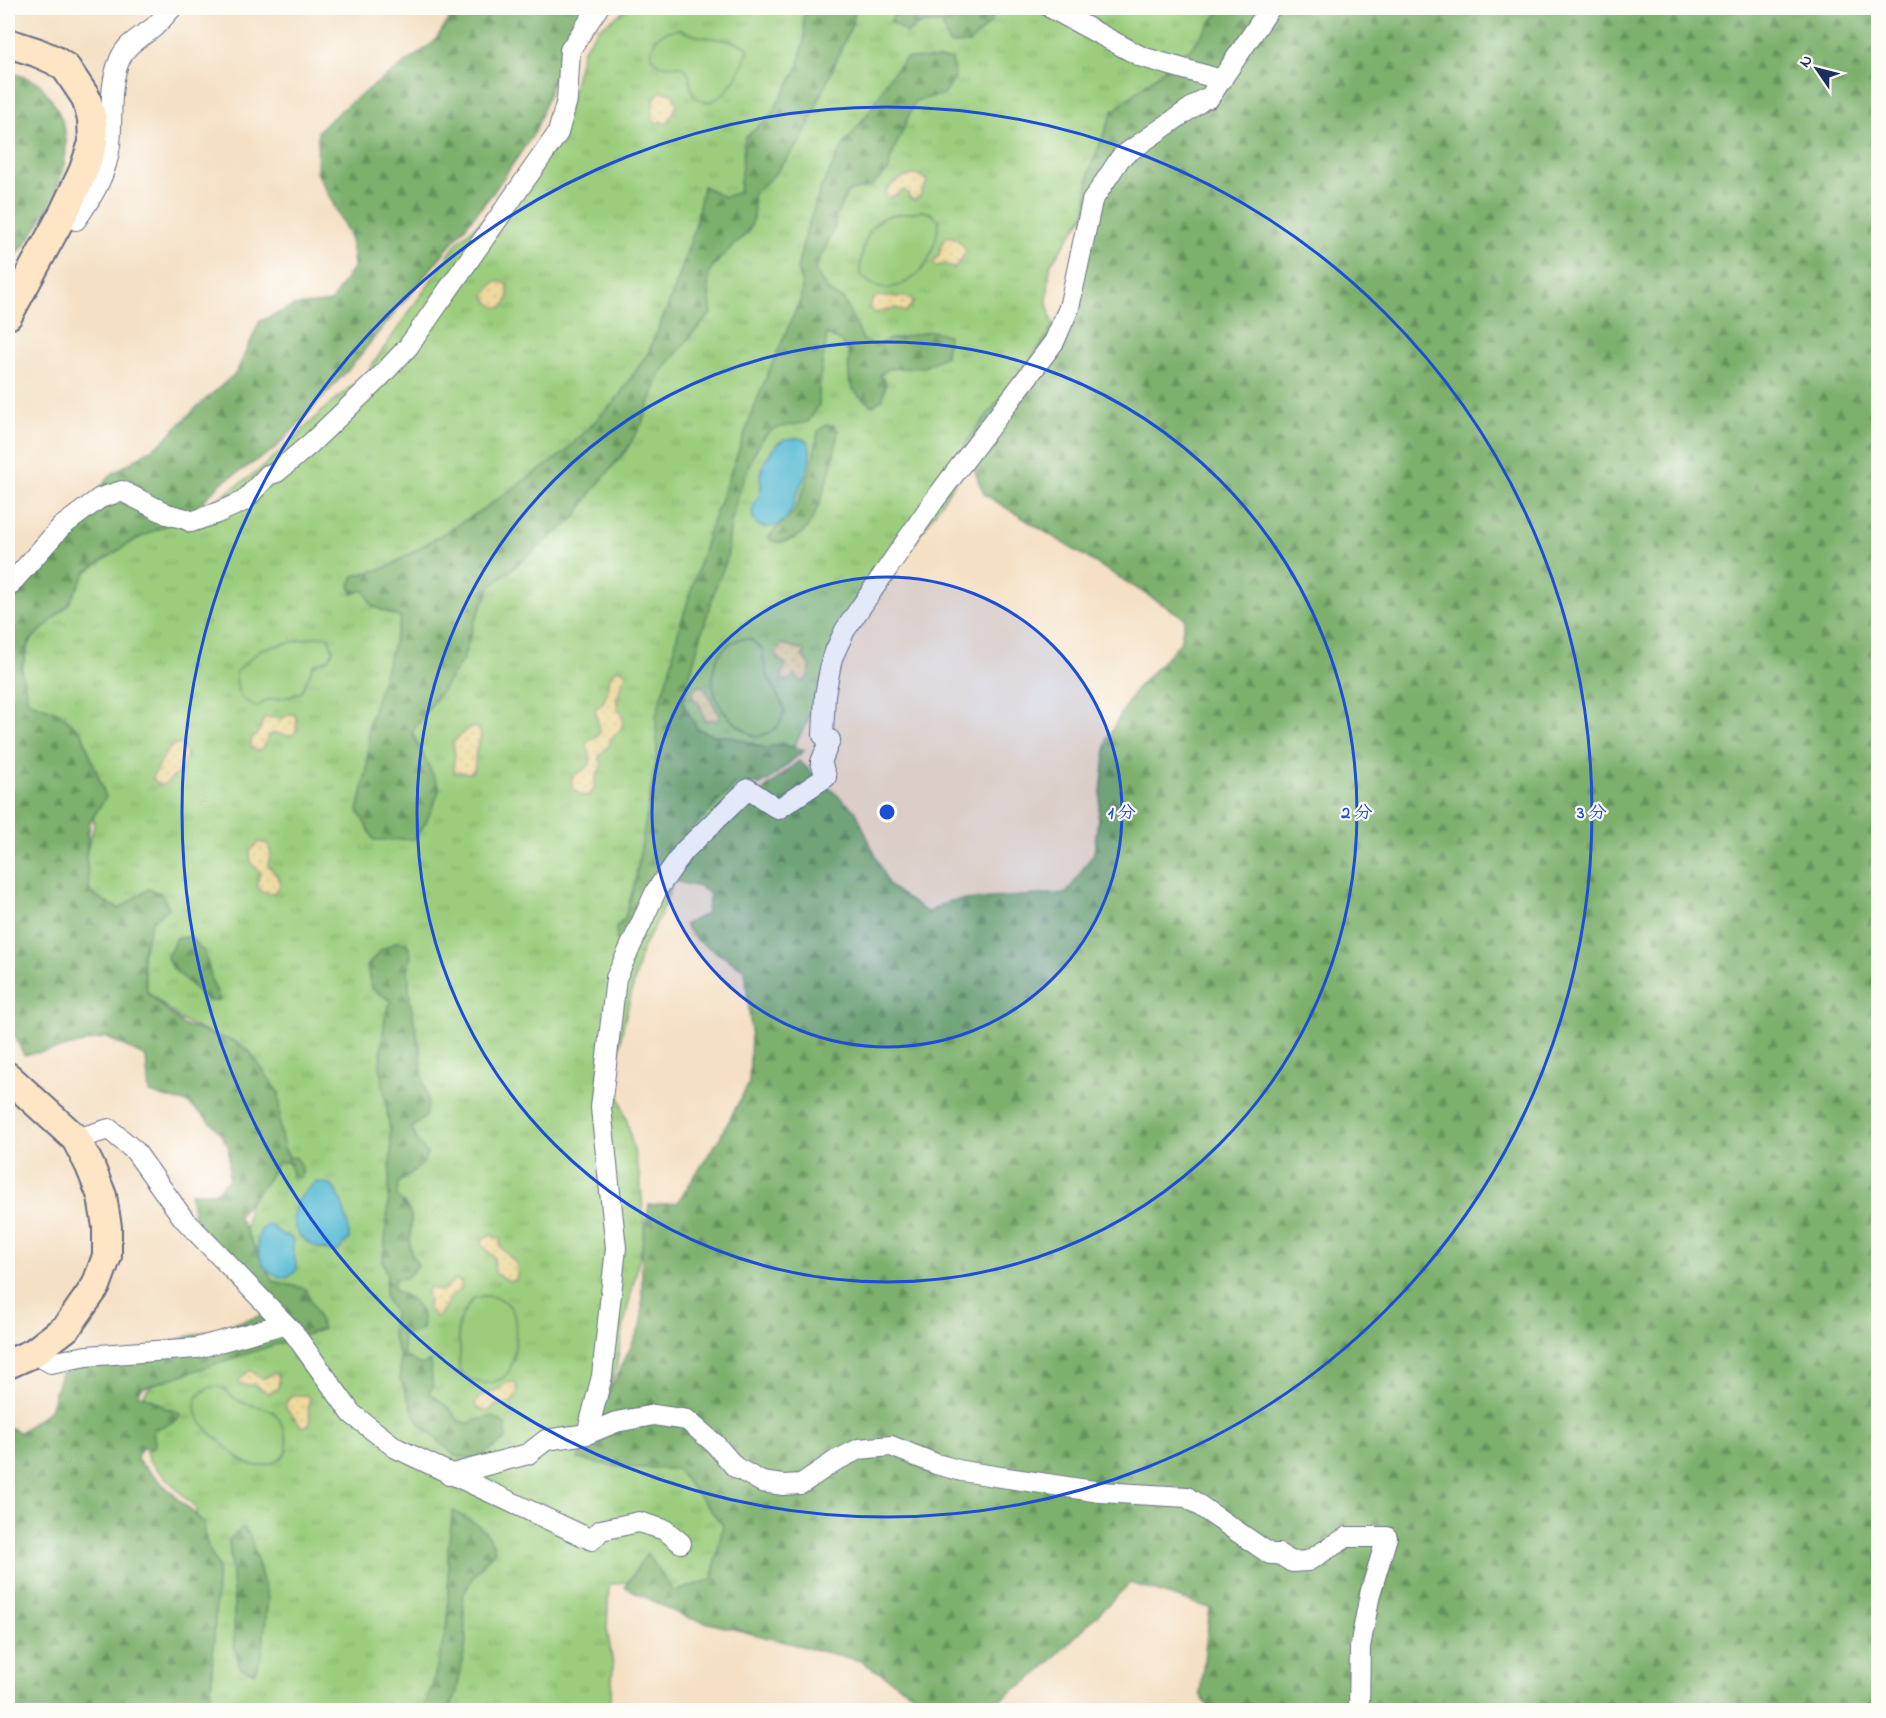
<svg xmlns="http://www.w3.org/2000/svg" width="1886" height="1718" font-family="'Indie Flower','Klee One',sans-serif">
<defs>
<pattern id="grass-tufts" width="24" height="20" patternUnits="userSpaceOnUse" patternTransform="scale(1.5)"><rect width="24" height="20" fill="#9bcd7d"/><path d="M3 7l-1-3M5 7V3M7 7l1-3M15 17l-1-3M17 17v-4M19 17l1-3" fill="none" stroke="#85b06e"/></pattern>
<pattern id="forest-firs" width="22" height="20" patternUnits="userSpaceOnUse" patternTransform="scale(1.5)"><rect width="22" height="20" fill="#7cb06c"/><path d="M5 1l3.5 6h-7zM16 11l3.5 6h-7z" fill="#65905c"/></pattern>
<pattern id="sand-dots" width="8" height="8" patternUnits="userSpaceOnUse" patternTransform="scale(1.5)"><rect width="8" height="8" fill="#eeda9e"/><path d="M2 2h.1M6 6h.1" fill="none" stroke="#ccbb8a" stroke-width="1.8" stroke-linecap="round"/></pattern>
</defs>
<rect width="100%" height="100%" fill="#fdfcf7"/>
<filter id="ink" filterUnits="userSpaceOnUse"><feTurbulence type="fractalNoise" baseFrequency=".0167" numOctaves="2"/><feDisplacementMap in="SourceGraphic" scale="12" xChannelSelector="R" yChannelSelector="G"/><feConvolveMatrix kernelMatrix="1 2 1 2 8 2 1 2 1" color-interpolation-filters="sRGB"/></filter>
<filter id="wash" filterUnits="userSpaceOnUse"><feTurbulence type="fractalNoise" baseFrequency=".008" numOctaves="4" result="noise"/><feDisplacementMap in="SourceGraphic" scale="24" xChannelSelector="R" yChannelSelector="G"/><feGaussianBlur stdDeviation="1.35" result="paint"/><feColorMatrix in="noise" values="0 0 0 0 0 0 0 0 0 0 0 0 0 0 0 0 0 1.4 0 .05"/><feComposite in="paint" operator="in"/></filter>
<g filter="url(#wash)">
<rect width="100%" height="100%" fill="#f5e0c5"/>
<!-- grass -->
<polygon fill="url(#grass-tufts)" stroke="#5b7e6e" stroke-width="1.5" points="629,8 1260,8 1100,192 1050,265 1047,303 1055,334 822,680 807,722 790,753 690,836 660,916 642,949 622,1031 615,1084 627,1121 640,1177 645,1234 625,1319 616,1368 606,1401 660,1455 696,1478 730,1523 715,1576 679,1608 633,1581 609,1584 607,1629 613,1665 610,1710 198,1710 201,1545 195,1507 148,1460 139,1415 145,1393 163,1371 286,1337 270,1286 245,1233 250,1199 245,1051 181,1020 148,992 85,900 80,875 94,826 92,797 36,711 17,689 28,646 54,604 89,567 125,542 199,511 257,472 294,439 323,410 366,374 458,242 505,199 568,108 583,50 598,29"/>
<!-- forest -->
<g fill="url(#forest-firs)" stroke="#4c7065" stroke-width="1.5">
<path d="M 457,8 L 607,8 L 580,34 L 552,84 L 535,132 L 492,194 L 348,370 L 275,449 L 221,483 L 191,513 L 131,542 L 87,571 L 68,605 L 29,642 L 21,668 L 28,701 L 60,713 L 82,733 L 106,797 L 90,822 L 86,856 L 90,893 L 119,909 L 148,889 L 161,893 L 169,908 L 152,921 L 142,955 L 147,992 L 183,1025 L 234,1041 L 250,1052 L 279,1093 L 280,1133 L 284,1148 L 290,1158 L 295,1157 C 300,1161 303,1168 302,1174 L 298,1178 L 292,1176 L 290,1165 L 286,1162 L 278,1162 L 268,1179 L 238,1216 L 273,1281 L 306,1289 L 323,1329 L 142,1388 L 138,1394 L 158,1402 L 165,1408 L 176,1411 L 181,1415 L 177,1421 L 153,1430 L 155,1444 L 151,1449 L 142,1448 L 136,1459 L 204,1523 L 207,1545 L 218,1566 L 210,1710 L 8,1710 L 8,1427 L 20,1432 L 50,1410 L 61,1373 L 267,1314 L 196,1229 L 190,1193 L 215,1193 L 229,1179 L 229,1147 L 215,1126 L 188,1103 L 149,1093 L 146,1057 L 106,1037 L 59,1049 L 24,1055 L 8,1022 L 8,866 L 9,862 L 8,850 L 8,594 L 49,561 L 71,523 L 112,474 L 161,443 L 198,406 L 236,373 L 260,321 L 294,306 L 331,302 L 354,266 L 351,239 L 317,172 L 318,131 L 347,105 L 434,42 Z"/>
<path d="M 810,8 L 855,8 L 853,22 L 801,141 L 773,176 L 753,194 C 757,238 744,231 719,260 C 717,263 712,267 710,271 C 706,281 710,302 712,313 L 692,334 L 660,374 L 642,423 L 627,449 L 591,493 L 576,517 L 491,586 L 474,623 L 463,660 L 412,732 L 440,789 L 426,822 L 415,839 L 374,840 L 358,811 L 367,770 L 369,724 L 401,618 L 372,606 L 364,590 L 352,594 L 350,585 L 354,576 L 388,567 L 479,512 L 564,453 L 616,400 L 648,353 L 674,291 L 695,228 L 703,186 L 724,197 L 739,192 L 745,138 L 771,115 L 798,68 L 805,36 L 803,17 Z"/>
<polygon points="897,8 994,8 991,22 969,43 949,44 942,23 923,23 906,33 891,21"/>
<path d="M 1222,8 L 1878,8 L 1878,1710 L 1210,1710 L 1200,1694 L 1210,1608 L 1130,1583 L 1035,1676 L 984,1710 L 939,1710 L 861,1661 L 685,1617 L 625,1587 L 647,1553 L 674,1592 L 712,1579 L 723,1525 L 676,1469 L 618,1467 L 578,1459 L 642,1323 L 642,1245 L 649,1205 L 677,1203 L 719,1139 L 749,1083 L 751,1032 L 745,970 L 695,939 L 684,925 L 706,914 L 710,894 C 695,880 687,889 671,878 L 727,820 L 799,761 L 856,812 L 889,886 L 928,913 L 949,901 L 1067,893 L 1094,853 L 1107,739 L 1135,690 L 1180,643 L 1185,618 L 984,494 L 964,445 L 1037,351 L 1081,284 L 1089,172 L 1113,111 L 1193,46 Z"/>
<path d="M 906,58 L 952,59 L 955,79 L 944,94 L 915,101 L 890,160 L 889,170 L 870,187 L 847,192 L 836,216 L 834,229 L 815,270 L 828,291 L 844,300 L 864,341 L 877,346 L 888,340 L 932,331 L 948,335 L 946,356 L 924,367 L 887,369 L 880,376 L 886,382 L 883,398 L 873,406 C 847,390 848,382 849,352 L 841,342 L 827,334 L 819,384 L 819,405 L 808,422 C 795,425 773,426 765,436 C 749,456 733,506 730,531 C 728,540 729,549 727,558 C 724,570 717,581 714,592 C 703,629 692,665 683,703 L 698,729 L 713,735 L 729,736 L 766,748 L 780,744 L 805,750 L 769,780 L 760,785 L 736,784 L 663,858 L 625,940 L 621,942 L 617,940 L 616,927 L 625,918 L 635,882 L 657,756 L 656,715 L 673,658 L 677,636 L 710,529 L 760,392 L 801,298 L 802,285 L 797,269 L 806,231 L 821,188 L 843,146 L 872,108 L 890,76 Z"/>
<path d="M 8,71 C 17,75 29,78 38,83 C 43,87 48,95 52,101 C 90,155 43,223 8,266 Z"/>
<path d="M 826,425 L 833,425 L 838,431 C 836,454 820,512 806,529 C 801,536 794,539 786,541 C 779,543 774,543 769,538 C 773,527 788,522 794,511 C 807,487 814,459 818,432 Z"/>
<polygon points="190,937 205,953 212,981 220,1000 208,1001 173,968 167,958 176,938"/>
<path d="M 396,942 L 407,943 L 411,955 L 408,969 L 410,1001 L 421,1053 L 422,1074 L 428,1101 L 426,1116 L 412,1128 L 417,1141 L 427,1154 L 422,1165 L 398,1183 L 397,1197 C 420,1217 408,1223 410,1247 C 410,1253 415,1259 418,1265 L 406,1278 L 394,1279 L 394,1290 C 412,1298 426,1308 422,1329 L 402,1336 L 404,1356 L 421,1365 L 430,1361 L 433,1387 L 429,1393 L 449,1408 L 459,1421 L 469,1423 L 492,1416 L 506,1425 L 506,1439 L 477,1459 L 455,1456 L 418,1422 L 400,1379 L 400,1356 L 392,1334 L 394,1312 L 385,1298 L 387,1274 L 383,1262 L 388,1209 L 391,1151 L 390,1130 L 380,1064 L 385,1017 L 391,1001 L 371,988 L 367,966 L 381,950 Z"/>
<path d="M 453,1511 C 473,1522 488,1527 495,1550 L 474,1575 L 463,1596 L 466,1643 L 456,1695 L 450,1710 L 423,1710 L 433,1683 L 448,1621 L 448,1547 Z"/>
<polygon points="243,1527 250,1535 268,1599 262,1655 254,1673 240,1668 234,1645 234,1603 229,1540"/>
</g>
<!-- sand -->
<g fill="url(#sand-dots)" stroke="#84847e" stroke-width="1.5">
<polygon points="662,91 673,94 677,105 668,123 665,124 661,121 657,123 653,121 652,109 655,97"/>
<path d="M 918,175 L 926,179 L 927,182 L 919,197 L 914,200 L 908,197 L 909,195 L 904,190 L 890,198 L 885,194 C 888,183 907,174 918,175 Z"/>
<path d="M 951,236 C 958,240 965,244 966,253 L 954,269 L 945,264 L 936,266 L 933,263 L 939,254 L 944,238 Z"/>
<path d="M 494,282 L 503,282 L 508,286 C 509,295 509,302 502,308 C 493,307 488,304 485,295 Z"/>
<path d="M 878,296 C 889,298 907,294 914,301 L 906,312 L 895,308 L 875,313 L 869,308 L 872,300 Z"/>
<polygon points="782,644 804,650 803,657 811,666 807,679 802,682 795,675 788,681 782,679 781,675 786,664 777,658 776,653"/>
<path d="M 618,669 L 626,672 C 624,687 614,692 618,710 L 622,713 C 625,726 621,731 611,738 C 609,752 602,748 599,758 L 602,763 C 601,769 597,772 596,778 C 593,787 596,791 587,796 L 581,795 L 572,788 L 572,777 C 578,771 591,769 591,759 C 591,755 587,748 586,744 C 590,737 597,738 600,732 L 595,709 C 598,707 601,705 603,702 C 611,691 604,676 618,669 Z"/>
<path d="M 700,685 C 711,690 710,706 720,714 L 720,718 L 716,721 L 712,719 L 705,721 L 700,705 L 692,697 L 693,691 Z"/>
<path d="M 289,714 L 294,714 L 297,719 L 296,732 L 291,736 L 274,733 L 268,736 L 263,749 L 256,751 L 250,746 L 252,738 C 261,733 259,726 265,717 L 280,719 Z"/>
<polygon points="477,727 481,736 476,749 475,767 472,773 455,772 453,765 455,756 453,742 469,728"/>
<path d="M 173,745 L 181,745 C 183,747 186,751 186,754 C 189,764 169,784 159,786 L 152,778 L 165,754 Z"/>
<path d="M 259,842 L 268,844 L 271,854 L 268,864 C 274,875 290,881 273,893 L 261,892 L 257,885 L 260,872 L 251,863 L 250,851 Z"/>
<path d="M 490,1235 L 500,1238 L 500,1246 C 510,1260 521,1259 516,1280 L 509,1281 L 495,1273 L 494,1257 L 481,1244 L 483,1238 Z"/>
<polygon points="455,1279 461,1282 461,1289 450,1298 440,1315 436,1317 427,1308 429,1300 426,1292 430,1287 440,1291 445,1289"/>
<polygon points="250,1370 262,1379 274,1373 278,1375 279,1383 278,1389 268,1393 255,1385 240,1385 239,1380"/>
<path d="M 507,1382 L 515,1383 C 520,1391 517,1395 512,1402 L 496,1405 L 489,1411 L 478,1409 L 475,1404 C 479,1393 486,1396 495,1391 C 500,1389 503,1385 507,1382 Z"/>
<path d="M 291,1395 L 307,1395 L 310,1400 C 305,1412 312,1415 310,1425 L 302,1427 L 286,1408 L 286,1403 Z"/>
</g>
<!-- garden -->
<g fill="#9bcd7d" stroke="#5b7e6e" stroke-width="1.5">
<path d="M 679,29 C 703,42 724,35 748,47 C 747,64 719,116 697,98 C 688,91 692,81 688,72 C 687,70 684,68 681,66 L 659,65 L 651,56 C 653,36 661,32 679,29 Z"/>
<path d="M 921,211 L 930,213 L 939,220 C 936,250 925,279 894,287 C 880,291 869,284 860,274 C 861,255 864,229 883,218 C 890,214 911,214 921,211 Z"/>
<path d="M 328,636 L 333,650 L 329,659 L 314,665 L 301,692 L 289,697 L 267,700 L 257,707 C 238,699 236,692 236,672 L 261,649 L 315,637 Z"/>
<path d="M 740,639 L 750,639 L 762,649 L 766,673 L 784,708 C 783,726 773,733 756,737 C 743,730 732,722 723,710 C 705,687 710,648 740,639 Z"/>
<path d="M 483,1296 C 493,1296 505,1299 511,1308 C 519,1319 516,1365 506,1375 C 496,1387 464,1385 459,1368 C 458,1363 460,1358 460,1354 C 461,1346 458,1338 458,1331 C 458,1319 467,1307 474,1298 Z"/>
<path d="M 213,1386 C 228,1387 227,1395 239,1401 C 249,1406 261,1406 270,1410 C 278,1414 281,1421 283,1428 C 291,1449 289,1459 266,1465 C 248,1470 235,1455 223,1444 C 205,1429 176,1401 213,1386 Z"/>
</g>
<!-- water -->
<g fill="#55bad3" stroke="#387498" stroke-width="1.5">
<path d="M 799,438 L 808,441 C 815,459 804,477 797,494 C 794,502 792,512 786,519 C 777,529 756,532 753,516 C 750,506 759,500 761,490 C 762,486 760,481 760,477 C 762,463 773,445 785,439 C 789,438 795,439 799,438 Z"/>
<path d="M 316,1182 C 320,1183 326,1183 330,1185 C 342,1192 349,1226 349,1239 L 337,1252 C 290,1247 278,1211 316,1182 Z"/>
<path d="M 269,1224 L 284,1236 L 287,1234 L 293,1241 C 290,1250 298,1260 296,1271 L 287,1278 C 280,1277 274,1276 268,1271 C 257,1261 252,1230 269,1224 Z"/>
</g>
</g>
<g filter="url(#ink)">
<g fill="none" stroke-linecap="round" stroke-linejoin="round">
<!-- street casing -->
<g stroke="#676d82" stroke-width="22">
<g id="street">
<polyline points="1051,8 1142,57 1222,80"/>
<path d="M 63,214 L 76,220 C 92,197 107,174 110,145 C 113,117 108,86 120,59 C 127,43 140,38 153,28 C 160,22 166,14 172,8"/>
<polyline points="8,587 61,527 100,498 122,491 167,514 186,519 191,522 217,513 244,501 268,475 277,472 310,444 378,379 408,347 558,133 567,100 570,50 598,8"/>
<polyline points="76,1139 109,1129 135,1151 183,1218 293,1332 352,1414 396,1448 592,1540 601,1530 639,1522 665,1530 681,1543"/>
<polyline points="33,1353 51,1363 86,1356 197,1348 284,1324"/>
<polyline points="587,1434 602,1376 616,1248 601,1108 616,978 656,891 684,851 748,789 778,809 826,777 821,762 830,740 823,735 825,695 832,658 845,630 933,502 1054,342 1069,308 1092,201 1121,157 1204,99 1209,98 1270,8"/>
<polyline points="449,1475 528,1454 546,1440 587,1434 616,1422 654,1415 687,1420 715,1444 735,1467 762,1482 783,1485 801,1484 835,1461 859,1449 891,1446 936,1464 962,1471 1100,1492 1187,1497 1270,1554 1279,1554 1292,1562 1308,1561 1347,1537 1387,1537 1370,1594 1360,1647 1359,1710"/>
</g>
</g>
<!-- secondary casing -->
<g stroke="#676d82" stroke-width="32">
<g id="secondary">
<polyline points="8,43 36,52 54,60 66,68 86,98 92,119 93,143 83,172 63,214 8,315"/>
<polyline points="8,1077 76,1139 90,1166 102,1196 107,1227 107,1256 96,1286 67,1327 33,1353 8,1364"/>
</g>
</g>
<!-- street -->
<use href="#street" stroke="#fff" stroke-width="20"/>
<!-- secondary -->
<use href="#secondary" stroke="#fde5c5" stroke-width="28"/>
</g>
</g>
<!-- distance rings -->
<circle cx="887" cy="812" r="235" fill="#1d4ed8" fill-opacity=".12"/>
<g fill="none" stroke="#1d4ed8" stroke-width="3">
<circle cx="887" cy="812" r="235"/>
<circle cx="887" cy="812" r="470"/>
<circle cx="887" cy="812" r="705"/>
</g>
<circle cx="887" cy="812" r="9" fill="#1d4ed8" stroke="#fdfcf7" stroke-width="3"/>
<g font-size="18" text-anchor="middle" font-weight="bold" fill="#1d4ed8" stroke="#fdfcf7" stroke-width="4.5" stroke-linejoin="round" paint-order="stroke">
<text x="1122" y="818">1 分</text>
<text x="1357" y="818">2 分</text>
<text x="1592" y="818">3 分</text>
</g>
<!-- margin -->
<rect width="1886" height="1718" fill="none" stroke="#fdfcf7" stroke-width="30"/>
<!-- north arrow -->
<g transform="translate(1817 69) rotate(305)" stroke="#fdfcf7" stroke-width="4.5" paint-order="stroke">
<path d="M0-4.5L10 22L0 15L-10 22Z" fill="#1b2f5e"/>
<text y="-9" font-size="16" font-weight="bold" text-anchor="middle" fill="#1b2f5e">N</text>
</g>
</svg>
